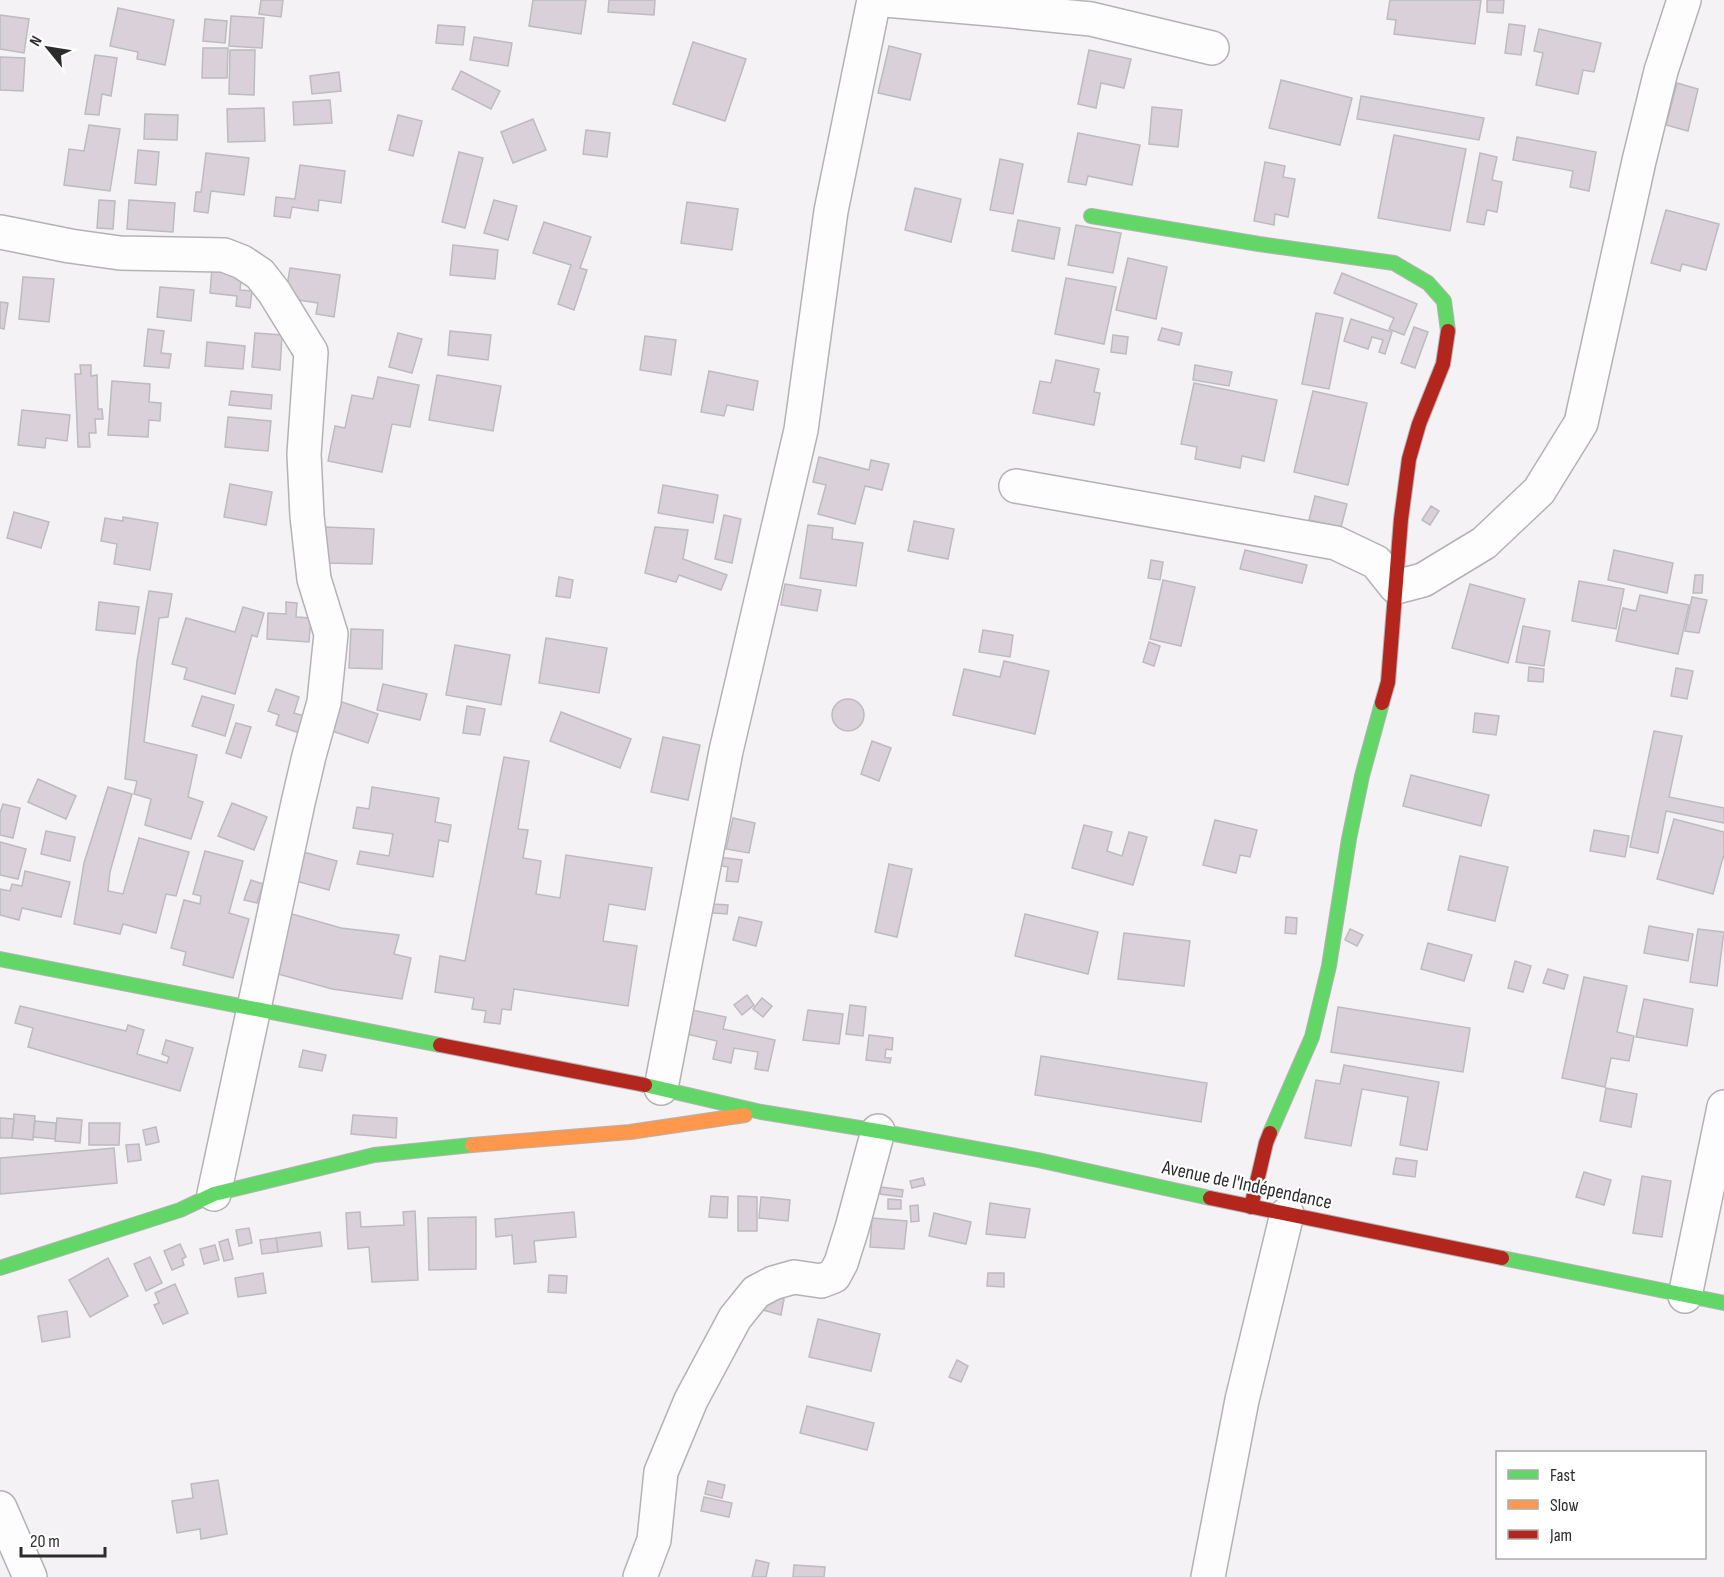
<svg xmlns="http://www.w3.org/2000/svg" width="1724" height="1577" font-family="'Sofia Sans Condensed',sans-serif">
<rect width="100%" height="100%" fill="#f4f2f5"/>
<!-- building -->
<g fill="#dad0da" stroke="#bcbbbd" stroke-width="1.5">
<polygon points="261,0 283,0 281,17 259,14"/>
<polygon points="533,0 586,0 581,34 529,26"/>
<polygon points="609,0 655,0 654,15 608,12"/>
<polygon points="1390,0 1481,0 1475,44 1394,34 1396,20 1387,19"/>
<polygon points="1487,0 1504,0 1503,13 1487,12"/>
<polygon points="118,8 174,20 165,65 137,59 138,52 110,46"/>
<polygon points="0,15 29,19 24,53 0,49"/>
<polygon points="231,16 264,18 262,48 229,46"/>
<polygon points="205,19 227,21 225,43 203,41"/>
<polygon points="1509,24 1525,26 1521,55 1505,53"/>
<polygon points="438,25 465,27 463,45 436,43"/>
<polygon points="1539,29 1601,43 1594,72 1583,70 1578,94 1536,85 1543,53 1534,51"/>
<polygon points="474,37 512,43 508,66 470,60"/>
<polygon points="693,42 746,59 725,121 673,104"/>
<polygon points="889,46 921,54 910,100 878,93"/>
<polygon points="203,48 228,48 227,78 202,78"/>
<polygon points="230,50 255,50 254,95 229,94"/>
<polygon points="1089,50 1131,59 1124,88 1101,83 1096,108 1078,104"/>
<polygon points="95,55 117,58 111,96 102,94 99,115 85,114"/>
<polygon points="0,57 25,58 23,91 0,90"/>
<polygon points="461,71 500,91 491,109 452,89"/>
<polygon points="339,72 341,91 312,94 310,76"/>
<polygon points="1281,80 1352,98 1340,145 1269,128"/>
<polygon points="1677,83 1698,89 1688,131 1666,125"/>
<polygon points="1361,96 1484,118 1479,140 1357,119"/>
<polygon points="330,100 332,123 294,125 293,102"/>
<polygon points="1152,107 1182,110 1178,147 1149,144"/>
<polygon points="264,108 265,141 228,142 227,109"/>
<polygon points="145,114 178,115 177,140 144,139"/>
<polygon points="398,115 422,121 413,156 389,150"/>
<polygon points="533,119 546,150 513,163 501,132"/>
<polygon points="89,125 120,129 110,191 64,185 69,149 84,151"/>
<polygon points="586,130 610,133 607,157 583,154"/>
<polygon points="1078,133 1140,145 1132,185 1088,176 1086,185 1068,182"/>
<polygon points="1394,135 1466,149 1450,231 1378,218"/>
<polygon points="1517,137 1596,152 1589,191 1570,187 1573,171 1513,160"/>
<polygon points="138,150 159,152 156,185 135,183"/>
<polygon points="459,152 483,158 465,228 442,222"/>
<polygon points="206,153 249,158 244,195 211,191 208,213 194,211 196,192 201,192"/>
<polygon points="1480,153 1497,157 1492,180 1502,182 1497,212 1487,210 1484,225 1467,222"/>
<polygon points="1000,159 1023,164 1013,214 990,210"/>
<polygon points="1265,162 1285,166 1283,177 1295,179 1288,217 1275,214 1274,225 1254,221"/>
<polygon points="300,165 345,171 341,203 319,200 318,211 292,207 290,218 274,216 276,197 295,199"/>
<polygon points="915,188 961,199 951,242 905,230"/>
<polygon points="99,200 115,201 113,229 97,228"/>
<polygon points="129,200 175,203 173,232 127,229"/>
<polygon points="494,200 517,206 508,240 484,233"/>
<polygon points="687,202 738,209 732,250 681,243"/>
<polygon points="1666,210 1719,224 1706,270 1682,264 1680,271 1651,263"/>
<polygon points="1018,220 1060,228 1054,259 1012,251"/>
<polygon points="544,222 591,237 580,268 587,270 574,310 558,304 571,265 533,253"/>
<polygon points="1076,225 1121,233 1113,273 1068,265"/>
<polygon points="453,245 498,250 495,279 450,275"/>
<polygon points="1128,258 1167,267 1156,319 1116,310"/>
<polygon points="290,268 340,275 334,317 316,314 318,303 285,298"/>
<polygon points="212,269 242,272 240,290 252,291 250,308 236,306 237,296 210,293"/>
<polygon points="1342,273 1417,304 1404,335 1389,329 1394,318 1334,293"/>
<polygon points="23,277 54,279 49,322 19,319"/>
<polygon points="1066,278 1116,287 1104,344 1055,334"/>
<polygon points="160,287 194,290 191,321 157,317"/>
<polygon points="0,302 8,303 4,329 0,328"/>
<polygon points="1316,313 1343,318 1329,389 1302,384"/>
<polygon points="1351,319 1392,332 1385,354 1379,352 1383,340 1372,337 1368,349 1344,341"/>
<polygon points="1414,327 1428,332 1415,368 1401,363"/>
<polygon points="1162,328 1182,333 1179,345 1158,340"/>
<polygon points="148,329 164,331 161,353 171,354 169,368 144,366"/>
<polygon points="450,331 491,335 488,360 448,355"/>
<polygon points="255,333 282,335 280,370 252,367"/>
<polygon points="398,333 422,339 412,373 389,367"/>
<polygon points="1113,335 1128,337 1126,354 1111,352"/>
<polygon points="645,336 676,340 671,375 640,370"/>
<polygon points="207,342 245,346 243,369 205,366"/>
<polygon points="1056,360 1099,369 1094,392 1100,393 1094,425 1033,413 1040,381 1051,383"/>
<polygon points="80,365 91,365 91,376 97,375 98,409 102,409 103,419 95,419 96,433 89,433 90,447 78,447 75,374 81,374"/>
<polygon points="1195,365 1232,372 1229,386 1193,380"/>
<polygon points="709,371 758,381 753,410 727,405 724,416 701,412"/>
<polygon points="437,375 501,386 493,431 429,420"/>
<polygon points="378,377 419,385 410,427 392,424 382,472 328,461 335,426 345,428 352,395 373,399"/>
<polygon points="112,381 150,384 149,402 161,403 160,421 149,420 148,437 108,435"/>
<polygon points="1194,383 1277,400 1264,461 1242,456 1240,468 1195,459 1197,447 1181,444"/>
<polygon points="231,391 272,395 271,409 229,405"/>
<polygon points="1313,391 1367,403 1348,485 1294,472"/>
<polygon points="22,410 70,415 67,441 46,438 45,448 18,445"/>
<polygon points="228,417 271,421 268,451 225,447"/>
<polygon points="819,457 869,470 871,460 889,464 882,490 865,486 855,524 818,514 826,485 813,482"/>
<polygon points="230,484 272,492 266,525 224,517"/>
<polygon points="663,485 718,495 713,523 658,513"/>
<polygon points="1315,496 1347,504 1341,527 1309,520"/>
<polygon points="1431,506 1439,511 1430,525 1422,520"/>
<polygon points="14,512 49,522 41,548 7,538"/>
<polygon points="724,515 741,519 732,563 715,559"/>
<polygon points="123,517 158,523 150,570 114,564 117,544 101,541 105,518 123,521"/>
<polygon points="914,521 954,529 948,559 908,551"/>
<polygon points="808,525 833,528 832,539 863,543 856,586 800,578"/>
<polygon points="325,527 374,529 372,564 324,563"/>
<polygon points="655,527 688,530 683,559 727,575 721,590 679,575 676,582 645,573"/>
<polygon points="1245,550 1307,565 1302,583 1240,569"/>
<polygon points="1614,550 1673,563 1667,593 1608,580"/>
<polygon points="1151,560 1163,562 1160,580 1148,578"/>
<polygon points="1695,575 1703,575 1702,593 1693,593"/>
<polygon points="559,577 573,580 570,598 556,596"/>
<polygon points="1163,580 1195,587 1181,646 1150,639"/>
<polygon points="1579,581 1624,589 1616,629 1572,621"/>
<polygon points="785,584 821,590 817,611 781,605"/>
<polygon points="1470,584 1525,599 1508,663 1452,648"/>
<polygon points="149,591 172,594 168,617 159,618 144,742 197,755 188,797 203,802 191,839 145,825 151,799 134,794 137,781 125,779 137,661"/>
<polygon points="1640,595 1689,605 1678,654 1616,641 1623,608 1636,611"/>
<polygon points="1692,597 1707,600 1699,633 1685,631"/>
<polygon points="99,602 139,607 135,634 96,630"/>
<polygon points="286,602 297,603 296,617 311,618 309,642 267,639 268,613 286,614"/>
<polygon points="243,607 264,613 257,637 252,635 235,694 184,679 187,668 172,664 186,618 235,632"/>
<polygon points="1523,626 1550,631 1544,666 1516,662"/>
<polygon points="351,629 383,630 382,669 349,668"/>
<polygon points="983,630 1013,635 1010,657 979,652"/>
<polygon points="546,638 607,648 599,693 539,683"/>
<polygon points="1149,642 1160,646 1154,666 1143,662"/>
<polygon points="455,645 510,655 501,705 446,695"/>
<polygon points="1004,661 1049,671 1035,734 953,715 964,669 1000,677"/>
<polygon points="1529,667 1544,669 1543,682 1528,681"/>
<polygon points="1676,668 1693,671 1687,699 1671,696"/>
<polygon points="383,684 427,694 420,720 377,710"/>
<polygon points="276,689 299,697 294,713 307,717 302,734 276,725 279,715 268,711"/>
<polygon points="202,696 234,705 225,736 192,726"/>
<circle cx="848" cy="715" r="16"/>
<polygon points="339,701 378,714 368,743 329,730"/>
<polygon points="467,706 485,709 480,735 463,733"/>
<polygon points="561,712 631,739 620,768 550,741"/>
<polygon points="1475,713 1499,716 1496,735 1473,732"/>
<polygon points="236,723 251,727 241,758 226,753"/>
<polygon points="1654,731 1682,736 1669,797 1724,808 1724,823 1666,811 1658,853 1630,847"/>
<polygon points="663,737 700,745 688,800 651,792"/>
<polygon points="872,741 891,748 879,781 861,774"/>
<polygon points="504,757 529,761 518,829 528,830 523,858 541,861 536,894 560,898 566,855 652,868 645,910 609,904 603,941 637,946 628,1006 514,989 511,1010 502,1009 500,1024 484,1022 486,1011 472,1009 474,998 435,992 440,956 465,961"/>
<polygon points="1411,775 1489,795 1481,826 1403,806"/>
<polygon points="38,779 76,796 66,819 28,802"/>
<polygon points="108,787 132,794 110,872 108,891 123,894 139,838 189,852 176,896 166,894 156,933 123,924 120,934 74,924 84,863"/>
<polygon points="372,787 439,798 435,822 451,825 448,842 439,840 433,877 357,864 360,851 389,856 393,834 353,828 357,807 369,809"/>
<polygon points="232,803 267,817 254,850 218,836"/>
<polygon points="3,804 20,808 13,838 0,835 0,813"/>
<polygon points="733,818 755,823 749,853 726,849"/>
<polygon points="1674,819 1724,832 1724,854 1713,894 1657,879"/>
<polygon points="1215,820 1257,830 1250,857 1240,855 1236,873 1203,865"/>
<polygon points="1084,825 1112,832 1107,851 1122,856 1129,832 1147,837 1133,885 1072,868"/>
<polygon points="1594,830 1629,836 1625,857 1590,851"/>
<polygon points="46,831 75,837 70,861 41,854"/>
<polygon points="0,842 26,849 18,879 0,875"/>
<polygon points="205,851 243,861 229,913 249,919 233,978 183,965 186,952 171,948 184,900 200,904 201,896 193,894"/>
<polygon points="300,851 337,861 329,890 292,880"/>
<polygon points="1460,856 1508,867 1495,921 1448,910"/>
<polygon points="718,857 742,860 738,882 726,881 728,867 717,865"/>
<polygon points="889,864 912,869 897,937 875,932"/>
<polygon points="25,871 70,882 61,917 22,908 19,920 0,915 0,889 10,891 12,884 22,886"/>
<polygon points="251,880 263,884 257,903 244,900"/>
<polygon points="716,888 714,904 728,905 727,914 701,912"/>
<polygon points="285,912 341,928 399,935 394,954 411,958 402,999 332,989 271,972"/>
<polygon points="1025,914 1098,932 1088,974 1015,956"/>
<polygon points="739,917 762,922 756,946 733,940"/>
<polygon points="1286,917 1297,918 1296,934 1285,933"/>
<polygon points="1649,926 1693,934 1688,961 1644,953"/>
<polygon points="1350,929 1363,935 1357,946 1345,940"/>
<polygon points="1698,929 1724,932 1717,986 1690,982"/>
<polygon points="1124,933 1190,941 1184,986 1118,979"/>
<polygon points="1428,943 1472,955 1464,981 1421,969"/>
<polygon points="1515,961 1531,966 1523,992 1508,988"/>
<polygon points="1548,969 1568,975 1564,989 1543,983"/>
<polygon points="1584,977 1627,986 1617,1032 1634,1036 1629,1061 1611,1058 1605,1087 1562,1078"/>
<polygon points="747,995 754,1005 742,1015 734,1005"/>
<polygon points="762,998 772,1006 763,1017 753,1009"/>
<polygon points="1644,999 1693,1009 1687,1046 1636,1037"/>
<polygon points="850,1005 866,1007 863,1036 846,1034"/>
<polygon points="20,1006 126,1031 128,1025 144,1030 137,1054 167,1063 169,1057 162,1054 166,1040 193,1048 180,1091 28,1047 33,1028 15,1023"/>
<polygon points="1338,1007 1470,1028 1463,1072 1331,1052"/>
<polygon points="687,1009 726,1017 723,1029 775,1040 768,1071 755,1069 758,1052 734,1048 731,1063 713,1059 717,1041 682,1033"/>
<polygon points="808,1010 843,1014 839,1044 803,1040"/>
<polygon points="869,1035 893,1038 892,1050 886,1049 885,1058 891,1058 890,1063 866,1060"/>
<polygon points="303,1050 326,1055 322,1071 299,1067"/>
<polygon points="1041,1056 1207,1083 1201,1122 1035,1095"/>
<polygon points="1344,1065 1439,1082 1427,1150 1400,1145 1408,1097 1362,1089 1351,1146 1305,1138 1316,1080 1340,1084"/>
<polygon points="1606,1088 1637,1094 1631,1127 1600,1121"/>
<polygon points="14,1114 35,1116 33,1140 12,1138"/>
<polygon points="353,1115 397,1118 396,1138 351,1134"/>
<polygon points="0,1118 14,1119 12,1138 0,1138"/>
<polygon points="57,1118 82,1120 80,1143 55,1141"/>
<polygon points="35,1121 56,1123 55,1139 33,1137"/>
<polygon points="89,1123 120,1123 119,1145 89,1145"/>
<polygon points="156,1127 159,1142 146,1145 143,1130"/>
<polygon points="139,1144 141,1160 128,1162 126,1145"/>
<polygon points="114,1148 117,1183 0,1194 0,1158"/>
<polygon points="1396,1158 1417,1161 1415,1177 1393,1174"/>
<polygon points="1584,1172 1611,1180 1604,1205 1576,1197"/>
<polygon points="1642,1176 1671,1181 1662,1237 1633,1233"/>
<polygon points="923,1178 925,1185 912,1188 910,1181"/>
<polygon points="881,1187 903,1190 902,1197 880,1194"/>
<polygon points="711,1196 728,1197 727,1218 709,1217"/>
<polygon points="738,1196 757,1197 757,1231 738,1231"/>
<polygon points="761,1197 790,1200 788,1221 759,1218"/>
<polygon points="888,1199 901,1200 901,1209 888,1209"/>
<polygon points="990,1203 1030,1209 1025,1238 986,1234"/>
<polygon points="918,1205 919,1221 911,1222 910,1206"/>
<polygon points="415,1211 418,1280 372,1282 369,1247 348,1249 346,1213 360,1212 361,1227 404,1225 403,1212"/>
<polygon points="574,1212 576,1237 534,1241 536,1262 514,1264 512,1235 496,1237 495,1219"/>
<polygon points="934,1213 971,1222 966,1244 929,1236"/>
<polygon points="476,1217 476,1269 429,1270 428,1218"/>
<polygon points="872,1218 907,1221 904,1249 870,1247"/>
<polygon points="249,1228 252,1243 239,1246 236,1230"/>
<polygon points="320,1232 322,1246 278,1252 276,1238"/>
<polygon points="276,1238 278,1252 262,1254 260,1240"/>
<polygon points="228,1239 233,1259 224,1261 219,1242"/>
<polygon points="180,1244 186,1257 182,1259 184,1265 172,1270 164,1251"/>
<polygon points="215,1245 219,1260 204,1264 200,1249"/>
<polygon points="150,1257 162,1283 146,1291 134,1264"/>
<polygon points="108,1258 128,1296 90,1317 69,1280"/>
<polygon points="263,1273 266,1293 238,1297 235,1278"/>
<polygon points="988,1273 1004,1273 1004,1287 987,1286"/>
<polygon points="549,1275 567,1276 566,1293 548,1292"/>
<polygon points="175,1284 188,1313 163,1324 154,1305 159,1303 155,1293"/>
<polygon points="760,1293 784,1299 781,1315 756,1308"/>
<polygon points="67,1311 70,1337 42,1342 38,1316"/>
<polygon points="818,1319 880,1334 871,1371 809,1357"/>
<polygon points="957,1360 968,1366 961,1382 949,1377"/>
<polygon points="807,1406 874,1423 867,1450 800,1433"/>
<polygon points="218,1480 227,1534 201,1539 200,1529 177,1533 172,1501 193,1498 191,1484"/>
<polygon points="708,1481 725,1485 722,1498 705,1494"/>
<polygon points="704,1497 732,1503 729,1517 701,1511"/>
<polygon points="756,1560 769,1563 766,1577 752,1577"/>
<polygon points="794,1565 825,1567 824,1577 793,1577"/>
</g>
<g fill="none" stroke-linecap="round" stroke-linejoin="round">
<!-- street casing -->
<g stroke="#b4b2b5" stroke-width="36">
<g id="street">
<polyline points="885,0 990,9 1091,19 1212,48"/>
<polyline points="0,232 70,246 120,253 224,255 242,262 260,274 274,292 311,352 304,454 307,516 314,579 331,634 324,702 309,756 298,803 214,1194"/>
<polyline points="1016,486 1336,543 1376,562 1396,587 1423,580 1484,543 1539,491 1581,423 1639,161 1661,71 1684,0"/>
<polyline points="661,1088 726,751 801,430 831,211 874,0"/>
<polyline points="1685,1296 1724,1107"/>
<polyline points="0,1508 30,1577"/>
<polyline points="640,1577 654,1540 661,1472 691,1400 735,1318 756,1292 773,1283 794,1277 821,1281 834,1276 841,1263 852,1228 878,1131"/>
<polyline points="1208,1577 1242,1400 1287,1214"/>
</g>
</g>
<!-- fast casing -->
<g stroke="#b4b2b5" stroke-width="16">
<g id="fast">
<polyline points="1091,216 1259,244 1394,263 1428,283 1444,301 1448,331"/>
<polyline points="0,959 440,1045"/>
<polyline points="645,1085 761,1112 878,1131 1038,1160 1210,1198"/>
<polyline points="1270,1133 1312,1037 1329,966 1349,839 1362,776 1382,703"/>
<polyline points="1502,1258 1724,1303"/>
<polyline points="0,1268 180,1210 214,1194 374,1155 472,1145"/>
</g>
</g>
<!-- slow casing -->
<g stroke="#b4b2b5" stroke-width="16">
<polyline id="slow" points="472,1145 630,1132 745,1115"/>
</g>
<!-- jam casing -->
<g stroke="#b4b2b5" stroke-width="16">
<g id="jam">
<polyline points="1382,703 1388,682 1401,519 1409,459 1419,424 1443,364 1448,331"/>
<polyline points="440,1045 645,1085"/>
<polyline points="1210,1198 1502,1258"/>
<polyline points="1251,1207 1266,1143 1270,1133"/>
</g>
</g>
<!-- street -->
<use href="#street" stroke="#fdfdfe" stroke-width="33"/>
<!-- fast -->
<use href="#fast" stroke="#63d668" stroke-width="14"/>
<!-- slow -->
<use href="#slow" stroke="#ff974d" stroke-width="14"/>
<!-- jam -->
<use href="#jam" stroke="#b3261e" stroke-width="14"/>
</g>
<g text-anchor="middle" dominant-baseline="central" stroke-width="4.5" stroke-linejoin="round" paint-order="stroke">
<!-- street labels -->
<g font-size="20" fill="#2d2c2d" stroke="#fff">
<text transform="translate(1247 1185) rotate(12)">Avenue de l'Indépendance</text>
</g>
</g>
<!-- legend -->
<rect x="1496" y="1451" width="210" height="108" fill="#ffffff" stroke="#ababab" stroke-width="1.5"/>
<rect x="1508" y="1470" width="30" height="9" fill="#63d668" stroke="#ababab" stroke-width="1.5"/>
<text x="1550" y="1481" font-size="18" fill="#2d2c2d">Fast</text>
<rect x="1508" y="1500" width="30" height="9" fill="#ff974d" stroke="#ababab" stroke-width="1.5"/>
<text x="1550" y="1511" font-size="18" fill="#2d2c2d">Slow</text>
<rect x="1508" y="1530" width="30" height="9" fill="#b3261e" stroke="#ababab" stroke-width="1.5"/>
<text x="1550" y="1541" font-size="18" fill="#2d2c2d">Jam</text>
<!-- north arrow -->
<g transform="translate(48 48) rotate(300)" stroke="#ffffff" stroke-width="4.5" paint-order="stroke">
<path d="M0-4.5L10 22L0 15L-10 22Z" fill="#2d2c2d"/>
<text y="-9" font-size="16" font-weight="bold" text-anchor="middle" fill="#2d2c2d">N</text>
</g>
<!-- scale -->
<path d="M21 1547v9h84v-9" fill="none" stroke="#2d2c2d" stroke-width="3"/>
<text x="30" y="1547" font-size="18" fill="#2d2c2d" stroke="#ffffff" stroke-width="4.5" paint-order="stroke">20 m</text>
</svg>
